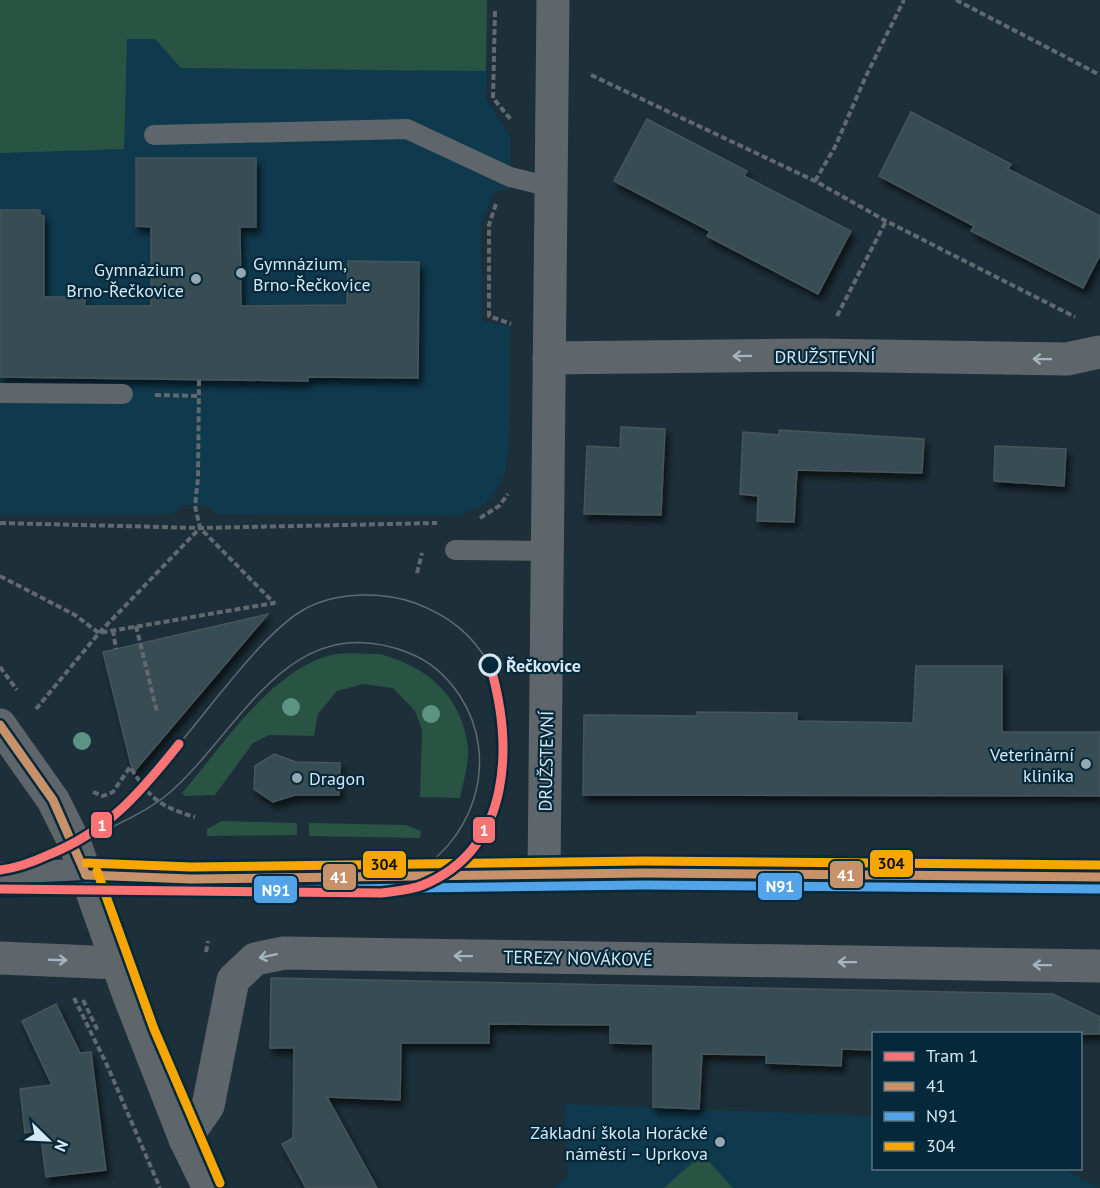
<svg xmlns="http://www.w3.org/2000/svg" width="1100" height="1188" font-family="'PT Sans',sans-serif">
<defs>
<filter id="shadow"><feDropShadow dx="3.5" dy="6" stdDeviation="3" flood-color="#0009"/></filter>
</defs>
<rect width="100%" height="100%" fill="#1d2f38"/>
<!-- built -->
<g fill="#0f394c">
<polygon points="0,0 487,0 486,98 510,136 510,189 494,191 481,225 482,321 510,326 509,445 506,469 500,485 492,496 481,507 457,515 216,514 208,506 179,505 178,511 172,514 0,514"/>
<polygon points="564,1104 873,1116 874,1168 1064,1169 1100,1188 554,1188 568,1176"/>
</g>
<!-- green -->
<g fill="#295444">
<polygon points="0,0 487,0 486,71 181,68 155,39 127,39 124,149 0,153"/>
<path d="M 380,654 C 428,667 462,696 468,748 C 469,763 463,783 460,798 L 420,797 L 422,730 L 415,711 L 393,688 L 363,684 L 337,691 L 318,714 L 314,736 L 269,735 L 253,743 L 215,795 L 185,796 L 182,793 C 220,749 267,676 324,657 C 340,651 363,654 380,654 Z"/>
<polygon points="222,821 297,823 297,835 207,836 207,829"/>
<polygon points="309,823 406,825 421,831 420,838 309,836"/>
<polygon points="702,1154 733,1188 664,1188"/>
</g>
<!-- building -->
<g fill="#374d52" stroke="#45565b" stroke-width="1.5" filter="url(#shadow)">
<polygon points="911,112 1011,164 1008,169 1100,216 1100,255 1083,288 971,231 974,226 879,176"/>
<polygon points="647,119 747,171 744,176 851,231 818,294 707,236 710,231 614,181"/>
<polygon points="136,158 256,158 256,227 240,227 241,306 347,305 348,261 419,262 418,378 308,377 308,381 0,377 0,210 40,210 40,215 44,216 44,297 85,297 85,306 151,306 151,227 136,226"/>
<polygon points="621,427 665,429 661,515 584,514 587,446 620,448"/>
<polygon points="779,430 924,439 922,473 797,470 794,522 757,521 758,496 740,494 743,432 779,435"/>
<polygon points="995,446 1066,449 1064,486 994,481"/>
<polygon points="268,614 133,773 103,652"/>
<polygon points="916,666 1002,666 1002,732 1100,732 1100,796 583,795 584,715 697,716 697,712 797,713 797,721 913,723"/>
<polygon points="274,754 296,762 340,763 339,795 295,795 273,802 254,789 255,766"/>
<polygon points="271,978 1053,994 1100,1017 1100,1034 873,1034 873,1050 842,1049 841,1066 766,1063 766,1055 702,1054 699,1109 653,1107 653,1044 610,1043 610,1025 489,1024 489,1043 401,1043 400,1100 327,1097 377,1188 306,1188 282,1144 293,1138 294,1048 270,1048"/>
<polygon points="56,1004 80,1053 91,1052 106,1170 46,1177 40,1130 25,1133 20,1089 52,1085 22,1021"/>
</g>
<g fill="none" stroke-linecap="round" stroke-linejoin="round">
<!-- path -->
<g stroke="#60696f" stroke-width="4" stroke-dasharray="6 3" stroke-linecap="butt">
<polyline points="956,0 1100,75"/>
<polyline points="495,11 493,98 512,121"/>
<polyline points="591,75 815,181 886,221 1075,317"/>
<polyline points="815,181 835,147 866,76 904,0"/>
<polyline points="496,204 489,225 489,316 511,324"/>
<polyline points="837,316 886,221"/>
<polyline points="155,395 199,396"/>
<polyline points="480,518 499,506 508,494"/>
<polyline points="0,523 200,528 437,523"/>
<polyline points="417,573 422,553"/>
<polyline points="0,576 75,615 99,633 274,603 200,528 195,506 198,478 199,380"/>
<polyline points="136,626 157,712"/>
<polyline points="113,630 116,649"/>
<polyline points="0,667 17,690"/>
<polyline points="36,709 99,633 200,528"/>
<path d="M 93,792 L 103,796 L 113,792 L 130,767 C 150,798 158,806 195,817"/>
<polyline points="206,952 208,941"/>
<polyline points="74,998 107,1065 160,1188"/>
<polyline points="83,1000 98,1031"/>
</g>
<!-- service -->
<g stroke="#5e656b" stroke-width="20">
<polyline points="154,135 407,129 510,177 551,187"/>
<polyline points="0,393 123,394"/>
<polyline points="455,550 547,551"/>
</g>
<!-- minor -->
<g stroke="#5e656b" stroke-width="33">
<polyline points="549,358 817,355 1067,359 1100,352"/>
<polyline points="544,875 553,0"/>
<polyline points="0,958 117,963"/>
<polyline points="185,1139 208,1106 233,980 255,959 284,953 1100,966"/>
</g>
<!-- tertiary -->
<g stroke="#5e656b" stroke-width="33">
<polyline points="0,725 53,800 75,844 128,993 185,1139 209,1188"/>
<polyline points="0,879 86,875 191,879 643,873 1100,877"/>
</g>
<!-- tram -->
<g stroke="#606a72" stroke-width="1.5">
<path d="M 179,744 C 211,707 262,634 303,610 C 334,592 381,591 415,603 C 449,616 471,633 490,665"/>
<path d="M 69,848 C 101,831 140,817 168,794 C 241,731 289,605 409,653 C 430,661 448,678 460,696 C 502,761 473,846 404,879 C 378,891 353,891 325,892"/>
</g>
<!-- bus-1 casing -->
<g stroke="#05293a" stroke-width="14">
<g id="bus-1">
<polyline points="0,725 53,800 86,875"/>
<polyline points="86,875 191,879 643,873 1100,877"/>
</g>
</g>
<!-- bus-2 casing -->
<g stroke="#05293a" stroke-width="14">
<polyline id="bus-2" points="1,891 86,887 191,891 643,885 1100,889"/>
</g>
<!-- bus-3 casing -->
<g stroke="#05293a" stroke-width="14">
<g id="bus-3">
<polyline points="86,863 191,867 643,861 1100,865"/>
<polyline points="97,871 154,1029 220,1183"/>
</g>
</g>
<!-- bus-1 -->
<use href="#bus-1" stroke="#c7916a" stroke-width="9"/>
<!-- bus-2 -->
<use href="#bus-2" stroke="#53a3e8" stroke-width="9"/>
<!-- bus-3 -->
<use href="#bus-3" stroke="#f7a600" stroke-width="9"/>
<!-- tram-1 casing -->
<g stroke="#05293a" stroke-width="14">
<g id="tram-1">
<path d="M 0,870 C 17,868 33,862 48,855 C 108,831 140,793 179,744"/>
<path d="M 0,889 L 382,893 C 395,891 411,890 423,885 C 513,848 513,744 490,665"/>
</g>
</g>
<!-- tram-1 -->
<use href="#tram-1" stroke="#fb7373" stroke-width="9"/>
</g>
<!-- trees -->
<g fill="#5e9282">
<circle cx="291" cy="707" r="9"/>
<circle cx="431" cy="714" r="9"/>
<circle cx="82" cy="741" r="9"/>
</g>
<!-- one-way arrows -->
<defs><path id="oneway-shaft" d="M-6 0H5M1.5-3L5.5 0L1.5 3" fill="none" stroke-width="1.6" stroke-linecap="round" stroke-linejoin="round" transform="scale(1.5)"/></defs>
<g stroke="#a5b4bd">
<use href="#oneway-shaft" transform="translate(742 356) rotate(179)"/>
<use href="#oneway-shaft" transform="translate(1042 359) rotate(-179)"/>
<use href="#oneway-shaft" transform="translate(268 956) rotate(168)"/>
<use href="#oneway-shaft" transform="translate(463 956) rotate(-179)"/>
<use href="#oneway-shaft" transform="translate(58 960) rotate(2)"/>
<use href="#oneway-shaft" transform="translate(847 962) rotate(-179)"/>
<use href="#oneway-shaft" transform="translate(1042 965) rotate(-179)"/>
</g>
<!-- markers -->
<g fill="#95a7b2" stroke="#05293a" stroke-width="2">
<circle cx="241" cy="273" r="6"/>
<circle cx="196" cy="279" r="6"/>
<circle cx="1086" cy="764" r="6"/>
<circle cx="297" cy="778" r="6"/>
<circle cx="720" cy="1142" r="6"/>
</g>
<circle fill="#05293a" stroke="#d5e8f3" stroke-width="3" cx="490" cy="665" r="10"/>
<g text-anchor="middle" dominant-baseline="central" stroke-width="4.5" stroke-linejoin="round" paint-order="stroke">
<!-- poi labels -->
<g font-size="18" fill="#d5e8f3" stroke="#05293a" text-anchor="end">
<text x="253" y="263" text-anchor="start">Gymnázium,<tspan x="253" dy="21">Brno-Řečkovice</tspan></text>
<text x="184" y="269">Gymnázium<tspan x="184" dy="21">Brno-Řečkovice</tspan></text>
<text x="1074" y="754">Veterinární<tspan x="1074" dy="21">klinika</tspan></text>
<text x="309" y="778" text-anchor="start">Dragon</text>
<text x="708" y="1132">Základní škola Horácké<tspan x="708" dy="21">náměstí – Uprkova</tspan></text>
</g>
<!-- street labels -->
<g font-size="18" fill="#d5e8f3" stroke="#05293a">
<text x="825" y="356">DRUŽSTEVNÍ</text>
<text transform="translate(546 761) rotate(-89)">DRUŽSTEVNÍ</text>
<text transform="translate(578 958) rotate(1)">TEREZY NOVÁKOVÉ</text>
</g>
<!-- stop labels -->
<g font-size="18" font-weight="bold" fill="#d5e8f3" stroke="#05293a" text-anchor="start">
<text x="506" y="665">Řečkovice</text>
</g>
</g>
<g stroke="#05293a" stroke-width="2">
<rect x="90" y="811" width="23" height="28" rx="6" fill="#fb7373"/>
<rect x="472" y="816" width="24" height="28" rx="6" fill="#fb7373"/>
<rect x="869" y="849" width="45" height="29" rx="6" fill="#f7a600"/>
<rect x="362" y="850" width="45" height="29" rx="6" fill="#f7a600"/>
<rect x="829" y="860" width="35" height="29" rx="6" fill="#c7916a"/>
<rect x="322" y="863" width="35" height="28" rx="6" fill="#c7916a"/>
<rect x="757" y="872" width="46" height="29" rx="6" fill="#53a3e8"/>
<rect x="253" y="875" width="45" height="29" rx="6" fill="#53a3e8"/>
</g>
<g font-size="16" text-anchor="middle" font-weight="bold" fill="#fff">
<text x="102" y="831">1</text>
<text x="484" y="836">1</text>
<text x="846" y="881">41</text>
<text x="339" y="883">41</text>
<text x="780" y="892">N91</text>
<text x="276" y="896">N91</text>
</g>
<g font-size="16" text-anchor="middle" font-weight="bold" fill="#111">
<text x="891" y="869">304</text>
<text x="384" y="870">304</text>
</g>
<!-- legend -->
<rect x="872" y="1032" width="210" height="138" fill="#05293a" stroke="#587584" stroke-width="1.5"/>
<rect x="884" y="1052" width="30" height="9" fill="#fb7373" stroke="#587584" stroke-width="1.5"/>
<text x="926" y="1062" font-size="18" fill="#d5e8f3">Tram 1</text>
<rect x="884" y="1082" width="30" height="9" fill="#c7916a" stroke="#587584" stroke-width="1.5"/>
<text x="926" y="1092" font-size="18" fill="#d5e8f3">41</text>
<rect x="884" y="1112" width="30" height="9" fill="#53a3e8" stroke="#587584" stroke-width="1.5"/>
<text x="926" y="1122" font-size="18" fill="#d5e8f3">N91</text>
<rect x="884" y="1142" width="30" height="9" fill="#f7a600" stroke="#587584" stroke-width="1.5"/>
<text x="926" y="1152" font-size="18" fill="#d5e8f3">304</text>
<!-- north arrow -->
<g transform="translate(48 1140) rotate(114)" stroke="#05293a" stroke-width="4.5" paint-order="stroke">
<path d="M0-4.5L10 22L0 15L-10 22Z" fill="#d5e8f3"/>
<text y="-9" font-size="16" font-weight="bold" text-anchor="middle" fill="#d5e8f3">N</text>
</g>
</svg>
